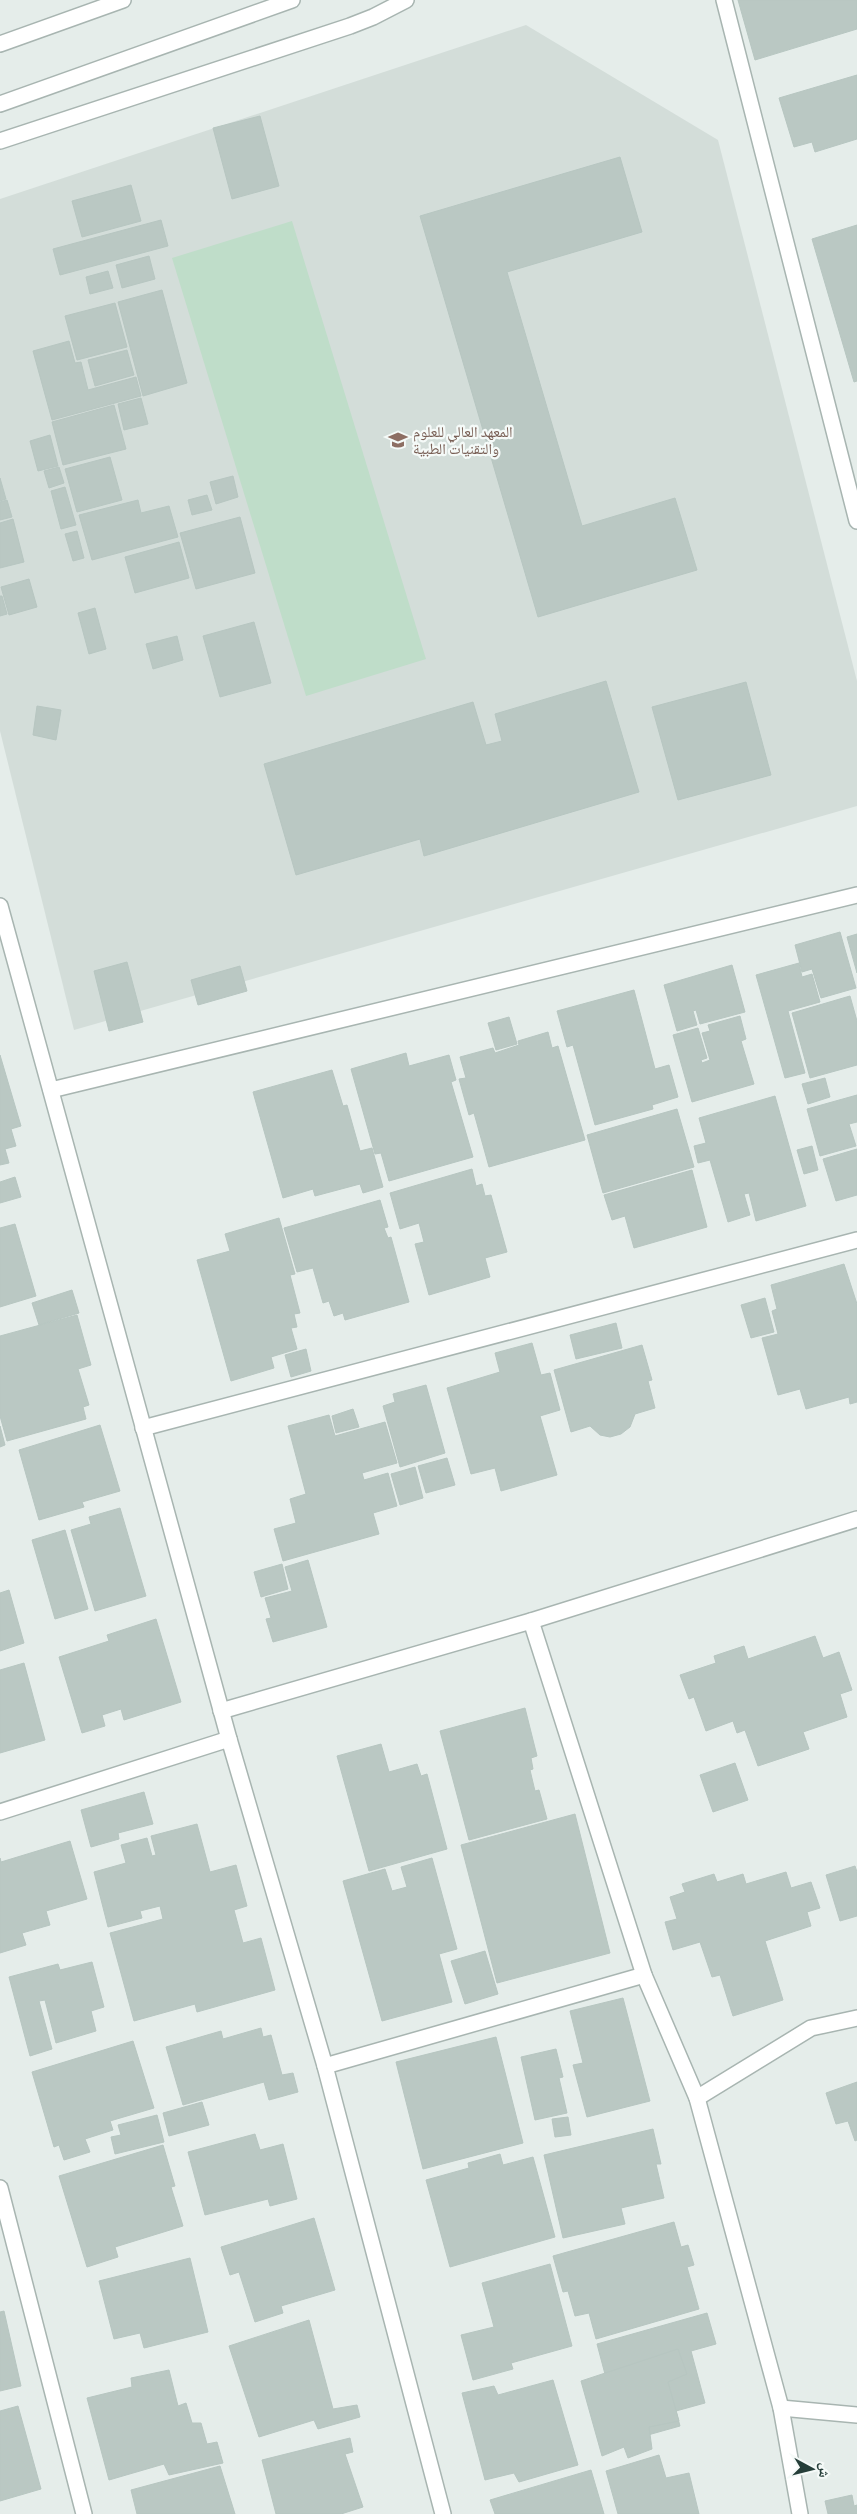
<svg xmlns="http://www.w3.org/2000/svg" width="857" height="2514" font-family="'PT Sans Narrow','Noto Naskh Arabic',sans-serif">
<rect width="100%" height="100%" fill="#e5edea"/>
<!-- built -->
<polygon fill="#d3ddd9" points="526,25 718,140 857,681 857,806 74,1030 0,731 0,199"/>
<!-- green -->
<polygon fill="#bfddc9" points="292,221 426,659 306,696 172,258"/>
<!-- building -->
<g fill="#bac8c3" stroke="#b7c6c1">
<polygon points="738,0 857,0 857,29 755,60"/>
<polygon points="857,75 857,139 815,152 812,142 794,147 779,98"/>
<polygon points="260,116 279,186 232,199 213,128"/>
<polygon points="620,157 642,232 507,272 582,526 675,498 697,570 538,617 420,216"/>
<polygon points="131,185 141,221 82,237 72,201"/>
<polygon points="161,220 168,246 60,275 53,249"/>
<polygon points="857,225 857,381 854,382 812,239"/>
<polygon points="149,256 155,279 122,288 116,265"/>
<polygon points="108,271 113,288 90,294 86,277"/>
<polygon points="162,290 187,383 143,396 118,302"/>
<polygon points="115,303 127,347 77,360 65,316"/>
<polygon points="69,341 75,363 81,362 88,390 136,377 141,396 52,420 33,351"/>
<polygon points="127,350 134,375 95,386 88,360"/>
<polygon points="141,398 148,424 124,430 118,404"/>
<polygon points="114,405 126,449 63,465 52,422"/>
<polygon points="50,435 58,466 38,471 30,441"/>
<polygon points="110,457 122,500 77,512 65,469"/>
<polygon points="59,467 64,483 49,488 44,471"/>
<polygon points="233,476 238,497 216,504 210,482"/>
<polygon points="0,478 6,499 0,501"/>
<polygon points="65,487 76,525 61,529 51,491"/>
<polygon points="207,495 212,510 192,515 188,500"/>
<polygon points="7,500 12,517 0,520 0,502"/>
<polygon points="138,500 141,513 169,506 178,537 92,560 79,515"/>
<polygon points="240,517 255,573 196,589 180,533"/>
<polygon points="13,519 24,562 0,568 0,523"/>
<polygon points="77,531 84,558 73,561 65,534"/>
<polygon points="179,542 189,578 135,593 125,557"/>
<polygon points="29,579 37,607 9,615 1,587"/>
<polygon points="0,596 2,596 7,614 0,616"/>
<polygon points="95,608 106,649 89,654 78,613"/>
<polygon points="254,622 271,683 220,697 203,636"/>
<polygon points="177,636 183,660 153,669 146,644"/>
<polygon points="606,681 639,792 424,856 420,839 296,875 264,764 473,702 486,745 502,741 495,714"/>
<polygon points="746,682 771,775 678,800 652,707"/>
<polygon points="37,706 61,710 56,740 33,735"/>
<polygon points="840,932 856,988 821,998 812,969 802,972 795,945"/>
<polygon points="857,934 857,973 847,937"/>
<polygon points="127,962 143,1022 109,1031 94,971"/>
<polygon points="799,963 802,977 812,974 820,1002 788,1011 805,1073 785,1078 756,975"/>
<polygon points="732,965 745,1012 700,1024 696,1010 693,1011 697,1025 677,1031 664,985"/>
<polygon points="240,966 247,991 198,1005 191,980"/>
<polygon points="634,990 655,1069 669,1065 678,1097 652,1105 653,1109 595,1125 573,1045 567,1047 557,1011"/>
<polygon points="850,996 857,1021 857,1065 810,1078 792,1013"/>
<polygon points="740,1016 746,1039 741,1041 754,1084 692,1102 673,1035 698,1028 707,1058 701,1060 702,1063 710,1060 702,1033 710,1031 708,1025"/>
<polygon points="509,1017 517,1044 496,1050 488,1023"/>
<polygon points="548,1032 552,1048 558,1046 585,1140 489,1167 474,1113 469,1115 459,1079 466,1078 460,1057 493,1048 495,1053 519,1045 518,1041"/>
<polygon points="406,1053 409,1066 449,1055 456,1080 451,1082 473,1157 389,1181 381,1153 375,1154 351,1069"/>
<polygon points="0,1055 21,1126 11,1129 16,1146 5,1149 9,1163 0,1165"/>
<polygon points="332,1070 343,1106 347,1105 360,1151 372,1148 383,1187 363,1193 360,1184 315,1196 313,1189 283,1198 253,1092"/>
<polygon points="825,1078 830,1097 808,1104 802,1084"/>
<polygon points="857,1095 857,1122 849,1124 856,1146 820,1156 807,1109"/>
<polygon points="775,1096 806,1206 756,1221 749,1193 744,1194 750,1215 728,1222 710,1160 698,1163 694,1146 706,1143 699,1118"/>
<polygon points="677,1109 694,1167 603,1193 587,1135"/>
<polygon points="812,1146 818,1170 804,1174 797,1150"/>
<polygon points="857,1149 857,1195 836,1201 823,1159"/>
<polygon points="472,1169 476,1186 482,1184 485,1196 491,1195 507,1252 485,1258 490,1277 429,1295 415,1244 424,1242 419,1223 400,1229 390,1193"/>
<polygon points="692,1170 707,1227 634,1248 625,1216 612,1220 604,1195"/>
<polygon points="15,1177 21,1197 0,1203 0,1182"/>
<polygon points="380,1200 388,1227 384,1228 388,1238 391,1237 409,1302 345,1320 343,1313 334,1316 329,1301 323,1303 313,1268 297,1272 284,1228"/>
<polygon points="279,1218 295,1274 290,1275 300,1313 294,1314 297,1327 291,1328 297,1349 271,1357 274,1368 231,1381 197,1260 230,1251 225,1234"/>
<polygon points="15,1224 36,1296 0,1307 0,1228"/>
<polygon points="844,1264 857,1304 857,1402 850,1404 849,1397 806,1409 800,1389 778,1395 762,1338 778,1334 772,1311 777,1309 771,1285"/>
<polygon points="72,1290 79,1313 39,1325 32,1303"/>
<polygon points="765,1298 774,1332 751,1338 741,1305"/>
<polygon points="77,1315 91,1365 78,1369 89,1405 83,1407 86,1419 7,1441 0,1416 0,1336"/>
<polygon points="616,1323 622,1348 576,1359 570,1335"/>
<polygon points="532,1343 541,1375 550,1373 560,1410 540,1416 557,1475 501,1491 495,1468 471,1474 447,1388 500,1372 495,1353"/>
<polygon points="642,1345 652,1380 648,1381 655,1408 635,1414 630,1427 621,1434 610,1437 600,1435 590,1426 571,1432 554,1370"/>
<polygon points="306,1349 311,1371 291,1377 285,1355"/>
<polygon points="426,1385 445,1453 400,1467 383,1406 395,1402 393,1394"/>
<polygon points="353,1409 359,1427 336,1433 332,1416"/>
<polygon points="329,1415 335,1436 385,1422 397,1463 362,1473 364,1480 388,1473 397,1506 373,1513 379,1534 283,1561 274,1529 296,1523 290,1499 306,1494 288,1426"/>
<polygon points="100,1425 120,1491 82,1502 84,1507 39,1520 19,1450"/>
<polygon points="0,1426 5,1445 0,1447"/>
<polygon points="447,1458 455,1485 426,1493 418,1466"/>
<polygon points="415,1467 423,1498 400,1505 391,1474"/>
<polygon points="120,1508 146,1596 95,1611 71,1530 91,1524 89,1517"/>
<polygon points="65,1530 88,1609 55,1619 32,1540"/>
<polygon points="308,1560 327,1627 273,1642 266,1619 271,1618 265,1598 292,1591 285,1567"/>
<polygon points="282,1564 288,1589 261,1597 254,1572"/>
<polygon points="9,1590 24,1643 0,1651 0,1593"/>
<polygon points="156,1619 181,1702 124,1720 121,1709 102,1715 105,1726 82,1733 59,1657 109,1641 107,1635"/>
<polygon points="815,1636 823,1658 839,1652 852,1690 840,1694 847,1717 803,1732 809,1749 758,1766 745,1730 737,1733 733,1721 706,1731 694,1697 689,1699 680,1675 716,1663 714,1656 744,1646 748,1659"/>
<polygon points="24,1663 45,1740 0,1753 0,1670"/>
<polygon points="525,1708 537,1756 531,1758 533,1769 530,1770 535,1791 539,1790 547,1819 469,1840 440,1731"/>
<polygon points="381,1744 389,1772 417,1764 421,1776 427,1774 447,1849 369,1871 337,1756"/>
<polygon points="735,1763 748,1800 713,1812 700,1775"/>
<polygon points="144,1792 153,1824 118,1833 119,1839 91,1847 81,1810"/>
<polygon points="575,1814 610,1953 497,1983 461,1845"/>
<polygon points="197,1824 210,1872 236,1865 247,1906 234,1910 243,1943 261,1938 275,1990 197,2012 195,2004 134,2021 110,1933 163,1919 160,1906 140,1911 142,1918 108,1927 94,1872 126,1863 121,1845 147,1838 152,1856 156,1855 151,1836"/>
<polygon points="70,1841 87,1899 46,1911 50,1925 22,1933 26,1945 0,1953 0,1858 1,1862"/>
<polygon points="432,1858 457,1949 439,1954 452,2002 382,2021 343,1881 385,1869 392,1891 407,1887 401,1867"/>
<polygon points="855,1866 857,1872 857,1916 840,1921 826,1875"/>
<polygon points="786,1872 791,1888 811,1882 820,1908 807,1912 811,1926 765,1941 783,2000 733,2016 720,1975 712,1977 700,1942 673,1950 665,1922 677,1919 670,1897 685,1892 682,1884 714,1874 717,1882 743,1874 746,1884"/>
<polygon points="485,1951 498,1994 465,2004 451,1961"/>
<polygon points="92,1962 104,2007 91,2011 96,2031 56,2043 45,2000 39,2001 52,2049 30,2056 9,1977 58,1964 60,1970"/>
<polygon points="623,1998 650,2101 587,2117 573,2065 583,2063 570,2011"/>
<polygon points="261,2028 263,2037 271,2035 282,2075 293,2073 298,2092 269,2100 264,2082 183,2105 166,2047 221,2031 223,2039"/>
<polygon points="496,2037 523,2143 423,2169 396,2062"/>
<polygon points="133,2041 154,2108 110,2121 113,2130 85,2139 90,2152 64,2160 59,2145 54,2147 32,2072"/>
<polygon points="556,2049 563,2077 559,2078 567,2113 535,2120 521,2057"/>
<polygon points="857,2082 857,2140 855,2141 848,2121 836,2124 826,2093"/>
<polygon points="202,2102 209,2125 169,2136 163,2113"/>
<polygon points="157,2115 164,2142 115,2154 111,2137 121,2135 118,2125"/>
<polygon points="568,2117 571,2135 555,2137 552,2119"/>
<polygon points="653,2129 661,2164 656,2164 664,2198 621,2208 625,2224 563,2238 544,2155"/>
<polygon points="255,2134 260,2150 283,2144 297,2199 270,2206 268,2199 205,2215 188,2152"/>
<polygon points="163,2145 175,2186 171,2187 183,2226 115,2247 118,2257 87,2267 59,2176"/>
<polygon points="500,2154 503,2165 533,2157 555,2237 450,2267 426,2180 469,2168 468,2163"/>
<polygon points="314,2218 335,2290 281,2306 283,2313 255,2322 239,2272 230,2275 221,2247"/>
<polygon points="674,2222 681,2247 688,2245 694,2265 687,2267 699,2309 596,2339 589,2313 575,2316 568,2291 563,2292 553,2256"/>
<polygon points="190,2258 208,2332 144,2348 140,2333 114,2339 99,2281"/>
<polygon points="550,2264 572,2346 511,2363 513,2369 473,2380 461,2335 494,2327 482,2283"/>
<polygon points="4,2311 21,2386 0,2391 0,2312"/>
<polygon points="707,2313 716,2344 691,2351 705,2403 676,2411 680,2426 623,2442 597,2344"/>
<polygon points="309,2320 333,2409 357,2405 360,2417 318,2429 314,2420 259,2437 229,2346"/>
<polygon points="678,2349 687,2374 668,2382 679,2421 649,2427 652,2449 628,2458 624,2447 602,2456 581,2381"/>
<polygon points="169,2370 178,2406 186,2403 192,2423 201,2423 207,2444 217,2442 223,2463 169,2475 164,2464 109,2480 87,2398 132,2387 131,2378"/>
<polygon points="553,2380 578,2465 519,2482 514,2473 485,2480 462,2393 494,2386 498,2395"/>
<polygon points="18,2406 41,2489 0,2501 0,2411"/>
<polygon points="350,2438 353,2452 345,2454 363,2507 341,2514 276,2514 262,2460"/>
<polygon points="659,2455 666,2478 689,2473 699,2514 618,2514 606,2471"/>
<polygon points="220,2466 235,2514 137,2514 131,2490"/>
<polygon points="591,2470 604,2514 495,2514 490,2500"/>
<polygon points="852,2495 854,2506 857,2505 857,2514 828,2514 825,2501"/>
</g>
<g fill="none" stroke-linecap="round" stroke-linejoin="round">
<!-- minor casing -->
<g stroke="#a8b5b1" stroke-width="18">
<g id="minor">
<polyline points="724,0 857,521"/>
<polyline points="0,44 123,0"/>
<polyline points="0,104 292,0"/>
<polyline points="0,141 350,26 373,17 406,0"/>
<polyline points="0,906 229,1739 325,2066 443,2514"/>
<polyline points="51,1090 857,895"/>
<polyline points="143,1428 857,1240"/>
<polyline points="531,1621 644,1975 697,2098 781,2408 800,2514"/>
<polyline points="221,1711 531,1621 857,1519"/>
<polyline points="0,1812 229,1739"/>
<polyline points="325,2066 644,1975"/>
<polyline points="697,2098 811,2028 857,2018"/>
<polyline points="0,2188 84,2514"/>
<polyline points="781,2408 857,2415"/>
</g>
</g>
<!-- minor -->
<use href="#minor" stroke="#fff" stroke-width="15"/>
</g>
<!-- icons -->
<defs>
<g id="university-bare" transform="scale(1.5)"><path d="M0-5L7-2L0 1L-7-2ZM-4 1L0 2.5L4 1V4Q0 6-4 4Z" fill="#8d6e63" stroke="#f5faf8" stroke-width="2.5" paint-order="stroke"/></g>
</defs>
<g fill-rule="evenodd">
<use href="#university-bare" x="398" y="440"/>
</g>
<g text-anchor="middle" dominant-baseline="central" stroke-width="4.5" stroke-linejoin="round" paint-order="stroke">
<!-- education labels -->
<g font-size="15" fill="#785e54" stroke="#f5faf8" text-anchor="start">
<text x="413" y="431">المعهد العالي للعلوم<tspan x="413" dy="17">والتقنيات الطبية</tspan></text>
</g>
</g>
<!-- north arrow -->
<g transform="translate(812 2469) rotate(97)" stroke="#f5faf8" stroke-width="4" paint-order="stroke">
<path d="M0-4L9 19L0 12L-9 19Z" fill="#253e39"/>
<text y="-8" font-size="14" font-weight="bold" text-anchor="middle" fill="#253e39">ش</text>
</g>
</svg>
